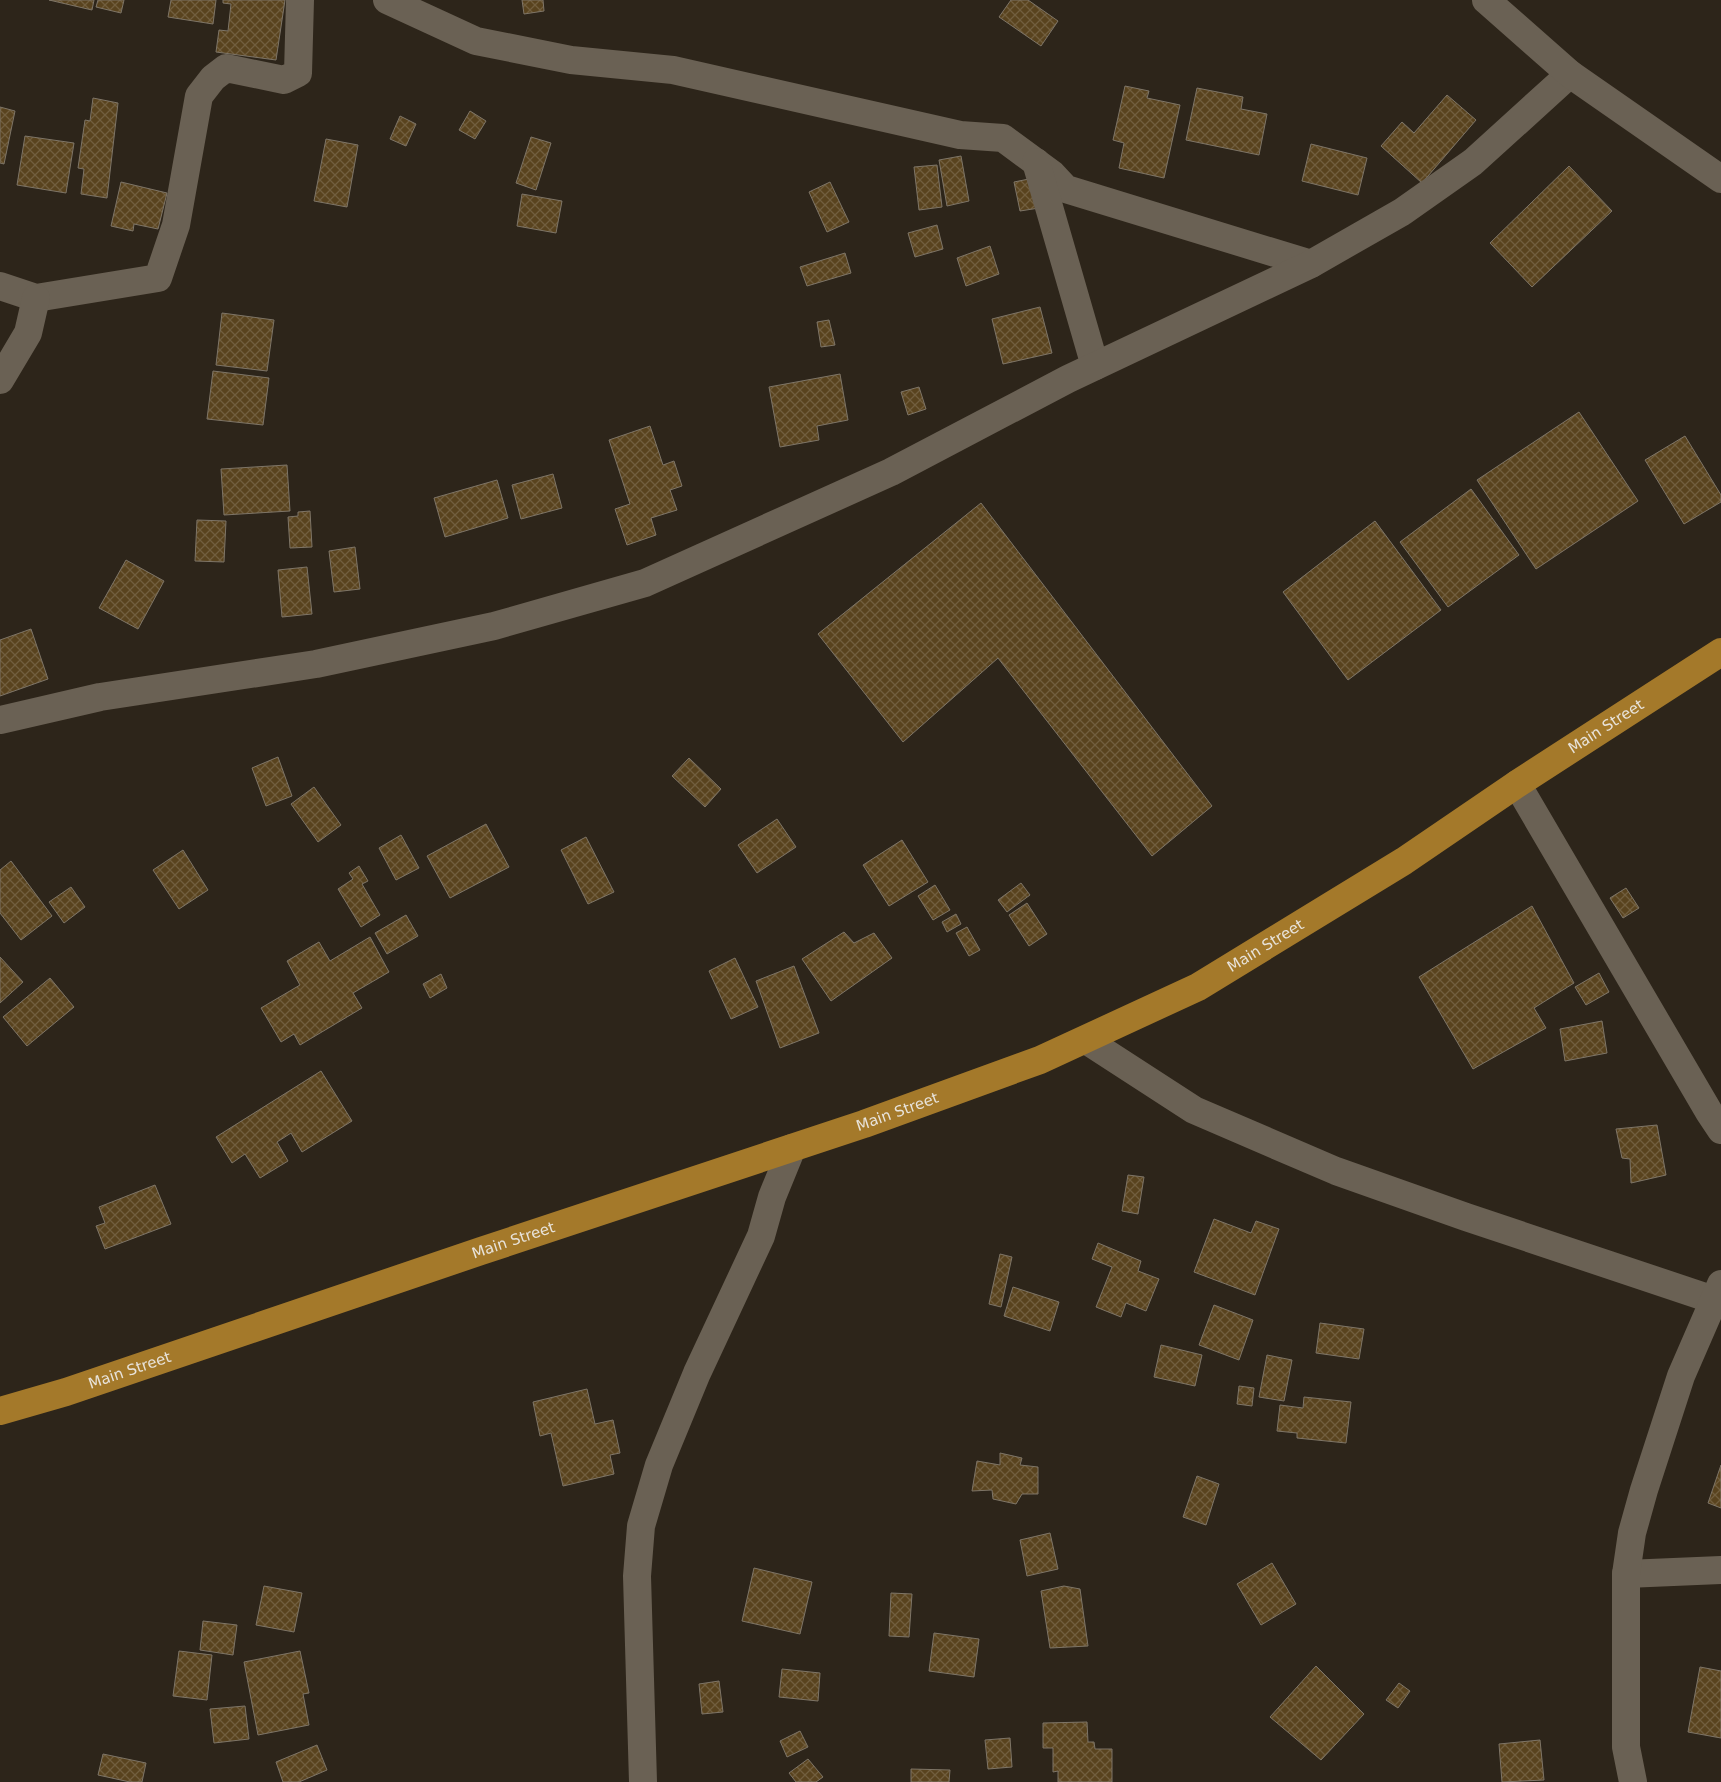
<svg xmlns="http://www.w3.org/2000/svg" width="1721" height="1782" font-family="'DejaVu Sans',sans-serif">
<defs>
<pattern id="building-cross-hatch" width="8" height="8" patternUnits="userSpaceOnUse" patternTransform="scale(1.25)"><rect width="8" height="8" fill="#59431e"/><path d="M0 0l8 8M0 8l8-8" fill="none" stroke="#715e3e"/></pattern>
</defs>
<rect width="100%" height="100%" fill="#2d251a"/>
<!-- building -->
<g fill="url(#building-cross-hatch)" stroke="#7e7567">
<polygon points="49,0 94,0 92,10"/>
<polygon points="98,0 124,0 121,13 96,7"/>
<polygon points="171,0 216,0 213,24 168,17"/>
<polygon points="223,0 285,0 276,60 216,52 219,30 228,31 231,4 223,3"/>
<polygon points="522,0 543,0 544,11 524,14"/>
<polygon points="1011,0 1028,0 1058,21 1041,46 999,17"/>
<polygon points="1125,86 1149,91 1147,98 1180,105 1164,178 1119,168 1124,143 1113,140"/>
<polygon points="1197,88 1243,97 1241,109 1267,114 1259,155 1186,140"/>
<polygon points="1447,95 1476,120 1422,183 1381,146 1402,122 1414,133"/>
<polygon points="93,98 118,103 107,198 81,194 84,169 78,168 85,120 90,121"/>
<polygon points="0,107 15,111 4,164 0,163"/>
<polygon points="470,111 486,121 475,139 459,130"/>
<polygon points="400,116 416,124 406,146 390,139"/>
<polygon points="25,136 74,143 66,193 17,185"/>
<polygon points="531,137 551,143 536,190 516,183"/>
<polygon points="326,139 358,145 347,207 314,201"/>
<polygon points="1311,144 1367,158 1358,195 1302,181"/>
<polygon points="961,156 969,201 947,206 939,160"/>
<polygon points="937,165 942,207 919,210 914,167"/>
<polygon points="1569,166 1612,211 1532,287 1490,243"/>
<polygon points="1034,178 1039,208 1020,211 1014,182"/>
<polygon points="121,182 167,193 158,229 134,224 133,231 111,226"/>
<polygon points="830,182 849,222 827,232 809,192"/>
<polygon points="522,194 562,201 556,233 517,226"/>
<polygon points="937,225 943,249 915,257 908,233"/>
<polygon points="990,246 999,274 966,286 957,258"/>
<polygon points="845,253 851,273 807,286 800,267"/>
<polygon points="1040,307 1052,353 1003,364 992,319"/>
<polygon points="222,313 274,320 267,371 216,365"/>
<polygon points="829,320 835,345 821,347 817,322"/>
<polygon points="213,371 269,378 263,425 207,419"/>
<polygon points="840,374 848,420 817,426 819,440 780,447 769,387"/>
<polygon points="919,387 926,409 908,415 901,392"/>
<polygon points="1579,412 1638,501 1536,569 1477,480"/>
<polygon points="650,426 663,465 674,461 682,486 670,490 677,510 651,518 656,535 627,545 615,509 630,504 609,440"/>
<polygon points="1685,436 1721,495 1721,502 1684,524 1645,460"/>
<polygon points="287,465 290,511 224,515 221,469"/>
<polygon points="553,474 562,508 521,519 512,485"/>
<polygon points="497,480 508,518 445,537 434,498"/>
<polygon points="1471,489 1519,555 1448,607 1400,542"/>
<polygon points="981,503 1212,806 1152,856 998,658 903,742 818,634"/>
<polygon points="310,511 312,547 290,548 288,517 298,516 298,512"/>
<polygon points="197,520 226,521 224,562 195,561"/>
<polygon points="1375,521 1441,610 1348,680 1283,592"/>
<polygon points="355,547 360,589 334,592 329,551"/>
<polygon points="126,560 164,581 138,629 99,608"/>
<polygon points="307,567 312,614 282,617 278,570"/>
<polygon points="31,629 48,679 0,696 0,640"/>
<polygon points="278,757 292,796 266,806 252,768"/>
<polygon points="689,758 721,789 705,807 672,776"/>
<polygon points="314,787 341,825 318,842 291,804"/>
<polygon points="777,819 796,847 757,873 738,845"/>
<polygon points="486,824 509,867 450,898 427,856"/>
<polygon points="401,835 419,868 396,880 379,848"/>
<polygon points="586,837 614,892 588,904 561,850"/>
<polygon points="902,840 928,882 889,906 863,865"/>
<polygon points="183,850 208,890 179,909 153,870"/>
<polygon points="11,861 52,916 21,940 0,913 0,870"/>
<polygon points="359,866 368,881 362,884 380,915 361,927 338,889 353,879 349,873"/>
<polygon points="1021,883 1030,895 1007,912 998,900"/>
<polygon points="935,885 950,910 933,920 918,896"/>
<polygon points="71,887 85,907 64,923 49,902"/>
<polygon points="1626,888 1639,908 1623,918 1610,898"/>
<polygon points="1027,903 1047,934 1029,946 1009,915"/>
<polygon points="1532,906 1574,983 1534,1008 1546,1028 1473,1069 1419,977"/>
<polygon points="956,914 961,924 947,932 942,922"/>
<polygon points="406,915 418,936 387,954 375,933"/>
<polygon points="967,927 980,950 969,956 956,933"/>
<polygon points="844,932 854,943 874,933 892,958 831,1001 802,959"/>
<polygon points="370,937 389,972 353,993 362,1008 300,1045 294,1034 281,1042 261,1008 300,985 287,961 319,942 330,961"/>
<polygon points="0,957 23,982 0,1003"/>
<polygon points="735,958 758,1007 731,1019 709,971"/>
<polygon points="794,966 819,1033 780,1048 756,981"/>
<polygon points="1599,973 1609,992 1586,1005 1575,987"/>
<polygon points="441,974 447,988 430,998 423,984"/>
<polygon points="50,978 74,1007 27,1046 3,1017"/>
<polygon points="1602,1021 1607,1053 1565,1061 1560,1029"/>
<polygon points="321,1071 352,1121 302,1152 291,1133 277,1142 288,1161 260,1178 245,1154 232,1163 216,1137"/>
<polygon points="1657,1125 1666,1175 1631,1183 1630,1159 1622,1158 1616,1129"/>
<polygon points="1128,1175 1144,1177 1138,1214 1122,1211"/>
<polygon points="155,1185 171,1224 105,1249 96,1226 105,1223 99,1207"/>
<polygon points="1214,1219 1251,1233 1256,1221 1279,1229 1255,1295 1194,1272"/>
<polygon points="1098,1243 1141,1261 1138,1271 1159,1279 1146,1311 1126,1303 1121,1317 1096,1307 1112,1267 1092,1259"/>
<polygon points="1000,1254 1012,1257 1001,1307 989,1304"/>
<polygon points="1013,1287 1059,1302 1050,1331 1004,1316"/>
<polygon points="1214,1305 1253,1320 1239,1360 1199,1345"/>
<polygon points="1320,1323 1364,1329 1359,1359 1316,1353"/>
<polygon points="1161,1345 1202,1355 1195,1386 1154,1377"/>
<polygon points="1267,1355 1292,1360 1284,1401 1259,1397"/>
<polygon points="1239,1386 1254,1388 1252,1406 1237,1404"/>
<polygon points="587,1389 595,1424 613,1420 620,1453 610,1455 614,1474 563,1486 551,1433 540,1436 533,1402"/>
<polygon points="1304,1397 1351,1402 1346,1443 1297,1438 1297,1433 1277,1431 1280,1405 1303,1408"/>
<polygon points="1000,1453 1022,1458 1020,1465 1038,1467 1038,1494 1022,1494 1016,1504 993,1499 992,1490 972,1491 977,1461 1000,1465"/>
<polygon points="1721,1465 1721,1508 1708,1503"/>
<polygon points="1197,1476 1219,1484 1206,1525 1183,1517"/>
<polygon points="1050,1533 1058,1569 1027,1576 1020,1540"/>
<polygon points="1272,1563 1296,1604 1261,1625 1237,1584"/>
<polygon points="754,1568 812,1582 800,1634 742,1621"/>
<polygon points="264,1586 302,1593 294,1632 256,1625"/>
<polygon points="1064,1586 1080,1589 1088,1646 1050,1648 1041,1591"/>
<polygon points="891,1593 912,1594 909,1637 889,1636"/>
<polygon points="203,1621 237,1625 233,1655 200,1650"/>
<polygon points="934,1633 979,1639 974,1677 929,1671"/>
<polygon points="179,1651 212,1655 207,1700 173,1696"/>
<polygon points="300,1651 309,1693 303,1694 309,1725 258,1735 244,1662"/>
<polygon points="1316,1666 1364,1714 1321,1760 1270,1717"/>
<polygon points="1700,1667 1721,1671 1721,1738 1688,1732"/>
<polygon points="782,1669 820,1673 818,1701 779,1697"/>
<polygon points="719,1681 723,1712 702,1714 699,1684"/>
<polygon points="1399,1683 1410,1691 1398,1708 1386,1700"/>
<polygon points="245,1706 249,1739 214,1743 210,1709"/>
<polygon points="1087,1722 1088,1742 1094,1742 1095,1749 1112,1749 1112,1782 1058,1782 1058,1771 1053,1772 1053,1748 1043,1748 1043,1723"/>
<polygon points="800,1731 808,1747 787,1757 780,1741"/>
<polygon points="1010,1738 1012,1767 988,1769 985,1740"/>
<polygon points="1540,1740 1544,1780 1502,1782 1499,1744"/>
<polygon points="317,1745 327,1770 299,1782 283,1782 276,1762"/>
<polygon points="103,1754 146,1763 142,1782 130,1782 98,1775"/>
<polygon points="808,1759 823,1777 816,1782 796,1782 789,1773"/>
<polygon points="911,1769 950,1770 949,1782 911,1782"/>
</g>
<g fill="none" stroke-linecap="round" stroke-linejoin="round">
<!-- minor -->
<g stroke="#6a6154" stroke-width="28">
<polyline points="387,0 476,41 571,60 673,70 960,135 1003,138 1052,174 1066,189 1311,264"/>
<polyline points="1036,162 1095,366"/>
<polyline points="0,286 36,298 158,278 176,225 199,96 213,78 226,68 284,80 298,73 300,0"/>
<polyline points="0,380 28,333 36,298"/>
<polyline points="0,720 100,697 316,664 494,626 645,583 891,472 1068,379 1311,264 1402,212 1473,162 1570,74"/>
<polyline points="1517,784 1709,1112 1721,1130"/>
<polyline points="1086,1040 1194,1110 1336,1171 1466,1217 1714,1300"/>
<polyline points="1626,1574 1721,1570"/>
<polyline points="643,1782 637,1576 641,1526 659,1465 697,1373 761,1236 772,1197 792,1148"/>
<polyline points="1633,1782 1626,1747 1626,1574 1632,1533 1644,1490 1681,1376 1721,1284"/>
</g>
<!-- tertiary -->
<polyline stroke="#6a6154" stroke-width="28" points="1486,0 1570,74 1721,179"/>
<!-- trunk -->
<path stroke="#a4792a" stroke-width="28" id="s1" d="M 0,1411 L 66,1392 L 481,1251 L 864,1124 L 1040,1060 L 1198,987 L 1404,861 L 1517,784 L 1721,652"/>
</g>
<g text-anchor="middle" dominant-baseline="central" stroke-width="4" stroke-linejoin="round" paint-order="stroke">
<!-- street labels -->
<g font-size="15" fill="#e8e3db" stroke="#231c11">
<text stroke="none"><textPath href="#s1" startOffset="1756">Main Street</textPath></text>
<text stroke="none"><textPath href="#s1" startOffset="1351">Main Street</textPath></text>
<text stroke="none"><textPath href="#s1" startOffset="946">Main Street</textPath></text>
<text stroke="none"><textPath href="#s1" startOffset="541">Main Street</textPath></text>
<text stroke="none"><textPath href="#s1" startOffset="136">Main Street</textPath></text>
</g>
</g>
</svg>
